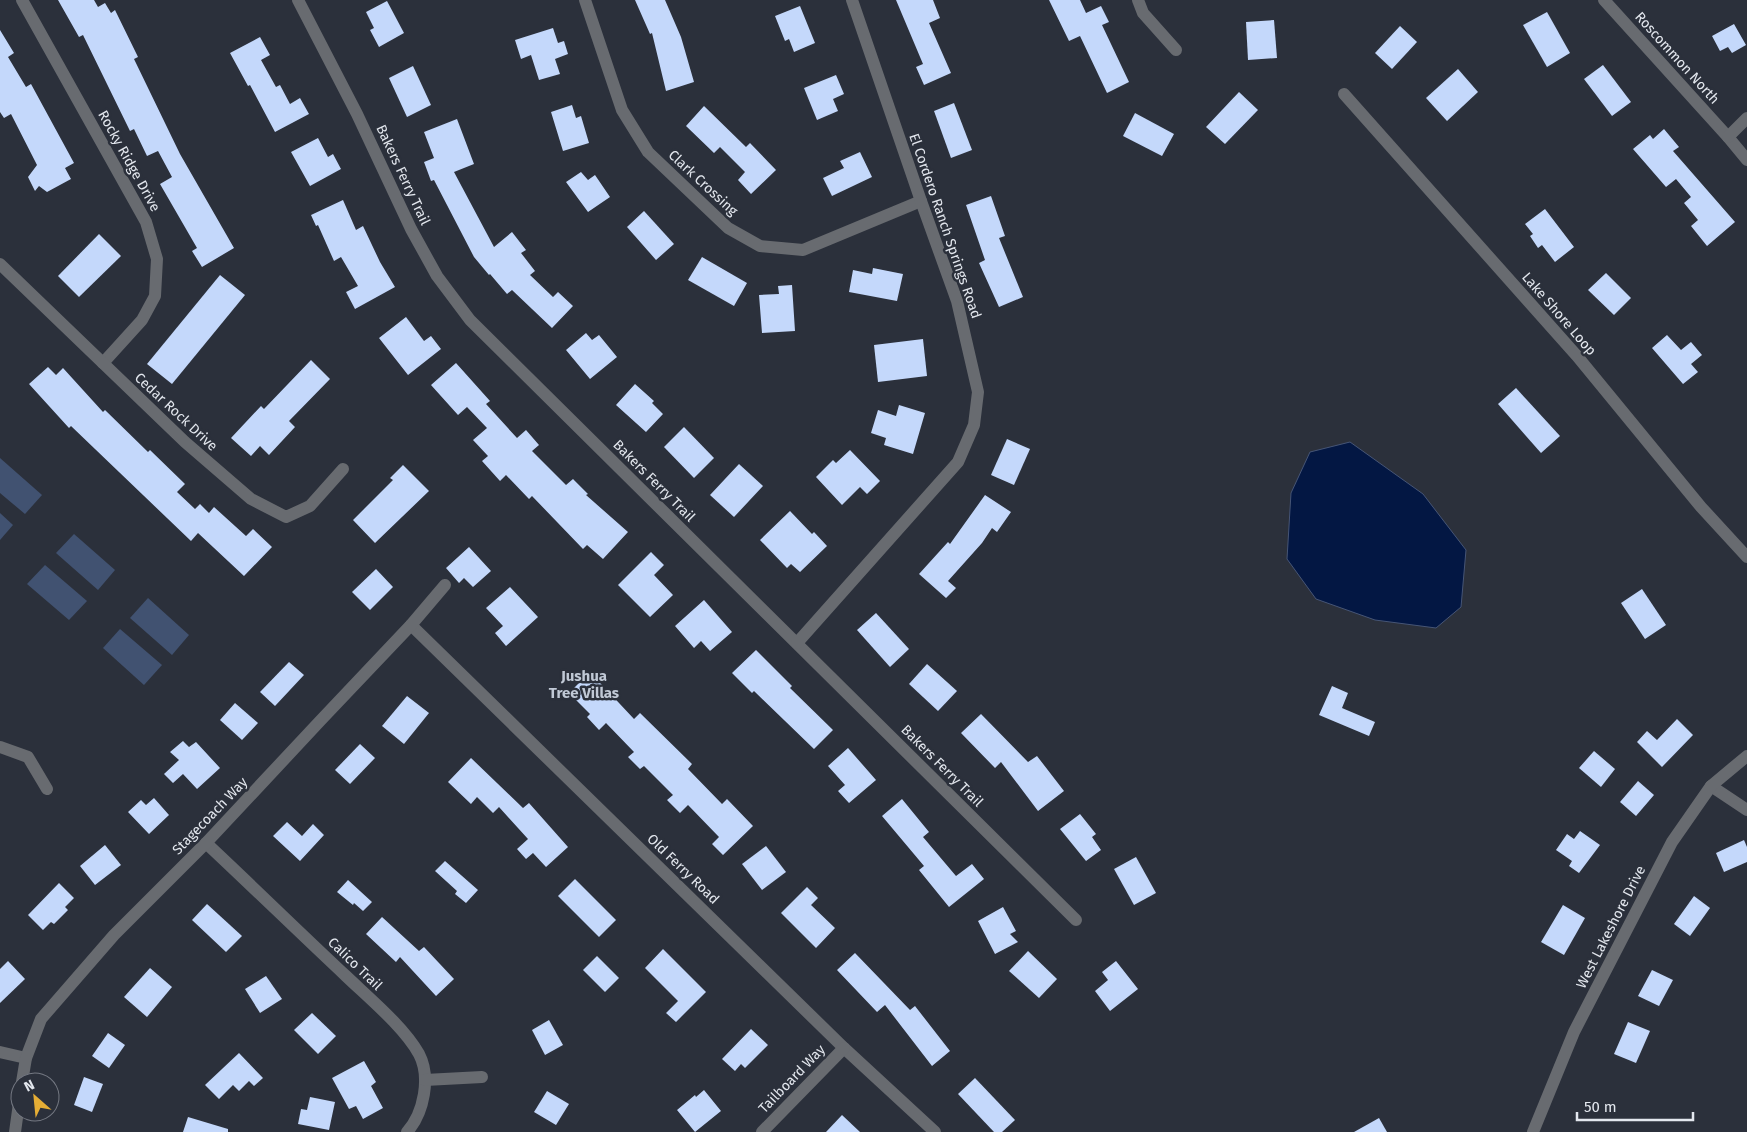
<svg xmlns="http://www.w3.org/2000/svg" width="1747" height="1132" font-family="'Fira Sans',sans-serif">
<rect width="100%" height="100%" fill="#2b303b"/>
<!-- green -->
<g fill="#415271">
<polygon points="0,458 42,495 25,514 0,493"/>
<polygon points="0,513 13,525 0,540"/>
<polygon points="74,534 115,570 98,590 56,553"/>
<polygon points="45,565 87,601 69,620 27,584"/>
<polygon points="148,598 189,635 172,655 130,618"/>
<polygon points="120,629 162,665 144,685 103,648"/>
</g>
<!-- water -->
<polygon fill="#031743" stroke="#465576" points="1350,442 1423,494 1466,550 1461,607 1436,628 1375,620 1316,599 1287,559 1291,493 1310,452"/>
<!-- building -->
<g fill="#c4d8fb">
<polygon points="58,0 94,0 98,7 105,3 111,13 115,10 138,57 134,59 180,154 234,248 202,267 192,251 197,248 160,184 172,177 158,151 147,156 134,129 130,131 83,35 79,37"/>
<polygon points="635,0 665,0 681,37 694,82 666,91 652,33 650,34"/>
<polygon points="896,0 933,0 940,18 929,23 951,73 924,85 916,67 923,64"/>
<polygon points="1049,0 1080,0 1086,13 1101,6 1109,22 1102,25 1129,82 1107,93 1080,36 1069,41"/>
<polygon points="387,1 404,33 379,47 370,30 374,28 366,12"/>
<polygon points="800,6 815,43 794,52 789,39 785,41 775,16"/>
<polygon points="1547,12 1570,53 1547,67 1523,25"/>
<polygon points="1274,20 1277,58 1248,60 1246,22"/>
<polygon points="1734,24 1746,45 1732,53 1728,47 1720,51 1712,36"/>
<polygon points="1400,26 1417,42 1392,69 1375,53"/>
<polygon points="553,28 558,43 564,41 568,54 555,59 560,74 539,80 531,55 521,59 515,40"/>
<polygon points="0,30 14,53 8,57 26,87 31,84 74,163 65,168 71,179 47,192 39,186 35,191 28,177 37,165 11,114 4,118 0,112"/>
<polygon points="260,37 270,55 261,60 276,87 280,85 290,104 300,98 309,114 275,132 250,85 248,86 230,53"/>
<polygon points="1603,65 1631,102 1612,116 1584,79"/>
<polygon points="413,66 431,105 407,117 389,78"/>
<polygon points="1458,69 1478,92 1447,121 1426,98"/>
<polygon points="836,75 844,94 833,99 838,111 817,120 804,88"/>
<polygon points="1239,92 1258,110 1225,144 1206,127"/>
<polygon points="954,103 972,150 951,158 934,111"/>
<polygon points="572,105 576,118 581,116 589,143 563,151 551,112"/>
<polygon points="704,106 746,147 750,143 776,170 751,194 738,180 745,172 720,147 714,153 686,126"/>
<polygon points="1135,113 1174,134 1162,156 1123,136"/>
<polygon points="457,119 474,164 454,172 494,247 512,232 526,250 521,253 535,271 530,275 553,297 558,292 573,306 552,328 512,290 507,294 490,274 489,275 474,257 434,180 431,181 424,162 434,158 424,132"/>
<polygon points="1664,129 1679,147 1673,151 1735,222 1707,246 1691,226 1698,220 1684,203 1691,197 1676,179 1666,187 1633,149 1650,135 1653,139"/>
<polygon points="318,138 328,157 333,154 341,169 310,186 291,152"/>
<polygon points="860,152 872,177 832,196 823,178 844,168 840,161"/>
<polygon points="581,172 588,180 595,175 610,197 588,212 566,182"/>
<polygon points="991,196 1005,236 999,238 1023,297 999,307 979,263 985,260 966,205"/>
<polygon points="343,200 356,230 363,226 380,262 395,287 355,309 346,292 358,286 341,257 334,261 318,225 316,226 311,215"/>
<polygon points="1545,209 1574,247 1555,262 1542,245 1538,248 1530,236 1533,234 1525,224"/>
<polygon points="644,211 674,244 656,260 627,227"/>
<polygon points="99,234 121,256 79,297 58,276"/>
<polygon points="702,257 747,283 734,306 688,280"/>
<polygon points="873,268 903,274 897,301 849,292 853,270 872,274"/>
<polygon points="1606,273 1631,298 1614,315 1588,290"/>
<polygon points="220,275 245,295 172,384 147,364"/>
<polygon points="792,285 795,331 762,333 759,295 779,294 778,286"/>
<polygon points="406,317 424,341 431,336 441,349 408,375 379,338"/>
<polygon points="586,333 592,340 599,335 617,357 590,379 566,350"/>
<polygon points="1667,335 1681,350 1691,342 1702,355 1691,364 1698,372 1683,384 1652,348"/>
<polygon points="923,339 927,376 878,382 874,345"/>
<polygon points="311,360 330,379 289,421 295,427 269,455 260,446 251,456 231,438 261,406 264,409"/>
<polygon points="456,363 490,401 486,404 517,438 526,430 539,445 532,451 566,485 573,479 588,494 586,495 628,532 603,559 587,545 583,549 532,496 529,499 506,475 500,481 482,461 488,456 473,440 487,428 467,407 458,415 431,385"/>
<polygon points="48,367 56,375 63,368 103,412 105,410 148,452 150,450 185,484 177,492 195,509 200,504 209,513 214,507 246,536 253,529 272,547 244,576 198,533 191,541 71,426 69,428 29,384"/>
<polygon points="635,384 654,401 652,403 663,414 646,432 616,405"/>
<polygon points="1516,388 1560,436 1541,453 1498,404"/>
<polygon points="899,405 925,413 913,454 884,445 886,438 871,433 878,410 896,416"/>
<polygon points="684,427 714,458 694,478 664,447"/>
<polygon points="1007,439 1030,449 1014,485 991,475"/>
<polygon points="850,450 880,481 867,494 860,487 842,505 816,477 833,460 836,463"/>
<polygon points="739,464 763,486 734,517 710,495"/>
<polygon points="403,465 429,491 375,543 353,520 393,480 390,478"/>
<polygon points="985,495 1011,512 997,532 992,528 982,543 948,581 956,588 946,598 919,574 948,542 950,544"/>
<polygon points="790,511 812,534 814,532 827,546 800,572 791,564 787,568 760,540"/>
<polygon points="469,547 491,571 473,587 464,578 459,583 446,568"/>
<polygon points="651,552 664,565 654,575 673,595 650,617 618,585"/>
<polygon points="376,569 393,587 370,610 352,592"/>
<polygon points="510,587 538,617 506,646 495,633 503,626 486,608"/>
<polygon points="1642,589 1666,625 1645,639 1621,603"/>
<polygon points="704,600 732,632 710,651 701,641 694,648 675,626"/>
<polygon points="876,613 909,649 890,667 857,630"/>
<polygon points="756,650 792,686 790,688 833,730 814,749 754,691 752,693 732,673"/>
<polygon points="289,662 304,675 275,706 260,692"/>
<polygon points="927,664 957,691 938,711 909,684"/>
<polygon points="590,672 634,719 640,713 692,764 688,769 722,804 727,799 753,826 723,855 712,844 719,837 688,805 680,813 667,800 673,795 644,766 640,769 628,757 634,752 606,723 599,730 587,717 590,714 569,693"/>
<polygon points="1332,686 1348,693 1342,708 1375,722 1369,736 1319,715"/>
<polygon points="407,696 429,713 404,744 382,726"/>
<polygon points="235,703 258,723 242,740 220,720"/>
<polygon points="981,714 1028,762 1037,756 1064,791 1038,811 1001,762 995,768 961,733"/>
<polygon points="1677,719 1693,735 1662,767 1637,742 1647,731 1657,740"/>
<polygon points="183,741 189,747 196,742 220,768 197,789 183,774 173,783 164,774 179,760 170,752"/>
<polygon points="360,744 375,758 350,784 335,770"/>
<polygon points="848,748 876,780 849,803 838,791 845,785 828,766"/>
<polygon points="1594,751 1615,769 1601,787 1579,768"/>
<polygon points="471,758 523,808 529,803 568,847 546,867 533,853 526,859 517,849 528,839 499,807 493,813 477,797 471,804 448,782"/>
<polygon points="1638,781 1654,795 1636,816 1620,802"/>
<polygon points="154,798 169,815 149,834 128,812 141,800 146,805"/>
<polygon points="902,799 929,832 923,837 956,876 972,864 984,879 949,907 919,870 924,866 882,816"/>
<polygon points="1080,814 1096,834 1092,837 1101,850 1086,861 1060,829"/>
<polygon points="287,822 302,836 313,824 324,835 300,861 273,836"/>
<polygon points="1580,831 1600,845 1579,873 1569,866 1572,861 1556,850 1567,834 1574,839"/>
<polygon points="1744,840 1747,847 1747,862 1724,872 1716,853"/>
<polygon points="105,845 121,865 95,885 80,866"/>
<polygon points="766,846 786,872 762,890 742,864"/>
<polygon points="1136,857 1156,893 1134,905 1114,869"/>
<polygon points="445,861 478,890 466,903 455,894 457,891 435,871"/>
<polygon points="575,879 616,920 599,937 558,896"/>
<polygon points="348,880 372,902 363,911 354,903 353,905 337,892"/>
<polygon points="59,883 74,898 65,907 68,910 54,924 51,922 43,930 28,915"/>
<polygon points="807,887 818,898 811,905 835,928 816,948 781,913"/>
<polygon points="1694,896 1710,908 1690,936 1674,924"/>
<polygon points="207,904 242,936 226,952 192,920"/>
<polygon points="1563,905 1585,918 1564,955 1541,942"/>
<polygon points="1003,907 1016,931 1010,934 1018,942 995,954 978,921"/>
<polygon points="382,917 419,951 424,947 454,979 436,996 400,957 396,962 366,934"/>
<polygon points="663,949 706,992 676,1022 666,1013 678,1001 645,968"/>
<polygon points="1028,951 1057,979 1039,998 1009,971"/>
<polygon points="855,953 910,1010 915,1006 950,1051 932,1066 885,1005 877,1012 837,970"/>
<polygon points="597,956 619,978 605,992 583,970"/>
<polygon points="8,961 25,979 0,1003 0,969"/>
<polygon points="1116,961 1138,989 1110,1011 1095,991 1108,980 1102,972"/>
<polygon points="150,968 172,987 147,1017 124,997"/>
<polygon points="1652,970 1673,980 1659,1006 1638,996"/>
<polygon points="266,976 282,999 260,1013 245,989"/>
<polygon points="312,1013 336,1036 318,1054 294,1030"/>
<polygon points="549,1020 563,1045 545,1055 532,1030"/>
<polygon points="1628,1022 1650,1031 1636,1063 1614,1054"/>
<polygon points="751,1029 768,1045 745,1068 741,1064 735,1071 722,1059"/>
<polygon points="108,1033 125,1045 109,1068 92,1056"/>
<polygon points="239,1053 263,1078 254,1086 249,1081 239,1091 233,1085 219,1099 205,1085"/>
<polygon points="364,1061 376,1082 371,1086 383,1108 363,1119 356,1106 349,1109 332,1078"/>
<polygon points="84,1077 103,1084 92,1112 74,1105"/>
<polygon points="975,1078 1015,1120 1002,1132 994,1132 958,1094"/>
<polygon points="704,1090 721,1111 695,1132 677,1110 695,1095 696,1097"/>
<polygon points="547,1091 569,1104 556,1125 534,1112"/>
<polygon points="310,1097 335,1102 329,1130 298,1124 301,1109 307,1110"/>
<polygon points="842,1115 860,1132 826,1132"/>
<polygon points="188,1117 228,1129 228,1132 183,1132"/>
<polygon points="1379,1118 1387,1132 1354,1132"/>
</g>
<g fill="none" stroke-linecap="round" stroke-linejoin="round">
<!-- minor -->
<g stroke="#686b70" stroke-width="12">
<polyline points="22,0 146,222 157,259 155,296 142,320 103,363"/>
<polyline points="298,0 357,114 411,229 437,276 470,320 1076,920"/>
<polyline points="585,0 622,110 648,152 728,228 760,246 803,250 921,201"/>
<polyline points="1138,0 1143,13 1176,50"/>
<polyline points="1604,0 1728,137 1747,160"/>
<polyline points="1344,94 1577,356 1701,507 1747,557"/>
<polyline points="1728,137 1747,118"/>
<polyline points="0,264 185,442 251,499 286,517 310,506 343,469"/>
<polyline points="411,625 844,1048 935,1132"/>
<polyline points="797,643 958,462 974,425 978,392 957,301 921,201 852,0"/>
<polyline points="0,747 28,757 47,789"/>
<polyline points="1711,786 1747,810"/>
<path d="M 206,843 C 253,887 299,932 346,976 C 369,998 404,1027 419,1054 C 431,1077 424,1113 407,1132"/>
<polyline points="0,1052 26,1058"/>
<polyline points="425,1080 482,1077"/>
<polyline points="22,1082 26,1058 41,1019 114,935 206,843 320,721 411,625 445,585"/>
<polyline points="15,1132 20,1096"/>
<polyline points="762,1132 844,1048"/>
<polyline points="1533,1132 1574,1032 1672,842 1711,786 1747,756"/>
</g>
</g>
<g text-anchor="middle" dominant-baseline="central" stroke-width="5" stroke-linejoin="round" paint-order="stroke">
<!-- street labels -->
<g font-size="14" fill="#e3e7ee" stroke="#2b303b">
<text transform="translate(1677 58) rotate(48)">Roscommon North</text>
<text transform="translate(129 161) rotate(61)">Rocky Ridge Drive</text>
<text transform="translate(403 175) rotate(65)">Bakers Ferry Trail</text>
<text transform="translate(703 183) rotate(43)">Clark Crossing</text>
<text transform="translate(945 226) rotate(71)">El Cordero Ranch Springs Road</text>
<text transform="translate(1559 314) rotate(49)">Lake Shore Loop</text>
<text transform="translate(176 412) rotate(43)">Cedar Rock Drive</text>
<text transform="translate(654 481) rotate(45)">Bakers Ferry Trail</text>
<text transform="translate(942 766) rotate(45)">Bakers Ferry Trail</text>
<text transform="translate(210 816) rotate(-46)">Stagecoach Way</text>
<text transform="translate(683 869) rotate(44)">Old Ferry Road</text>
<text transform="translate(1611 927) rotate(-63)">West Lakeshore Drive</text>
<text transform="translate(355 964) rotate(44)">Calico Trail</text>
<text transform="translate(792 1079) rotate(-46)">Tailboard Way</text>
</g>
<!-- neighbourhood labels -->
<g font-size="15" font-weight="bold" fill="#c1c9d6" stroke="#2b303b">
<text x="584" y="676">Jushua<tspan x="584" dy="17">Tree Villas</tspan></text>
</g>
</g>
<!-- north arrow -->
<g transform="translate(35 1097) rotate(333)"><circle r="24" fill="#2b303b" stroke="#757983"/>
<path d="M0-4L9 19L0 12L-9 19Z" fill="#e5ad35"/>
<text y="-8" font-size="14" font-weight="bold" text-anchor="middle" fill="#e3e7ee">N</text>
</g>
<!-- scale -->
<path d="M1577 1112v8h116v-8" fill="none" stroke="#e3e7ee" stroke-width="2.5"/>
<text x="1584" y="1112" font-size="15" fill="#e3e7ee" stroke="#2b303b" stroke-width="4" paint-order="stroke">50 m</text>
</svg>
